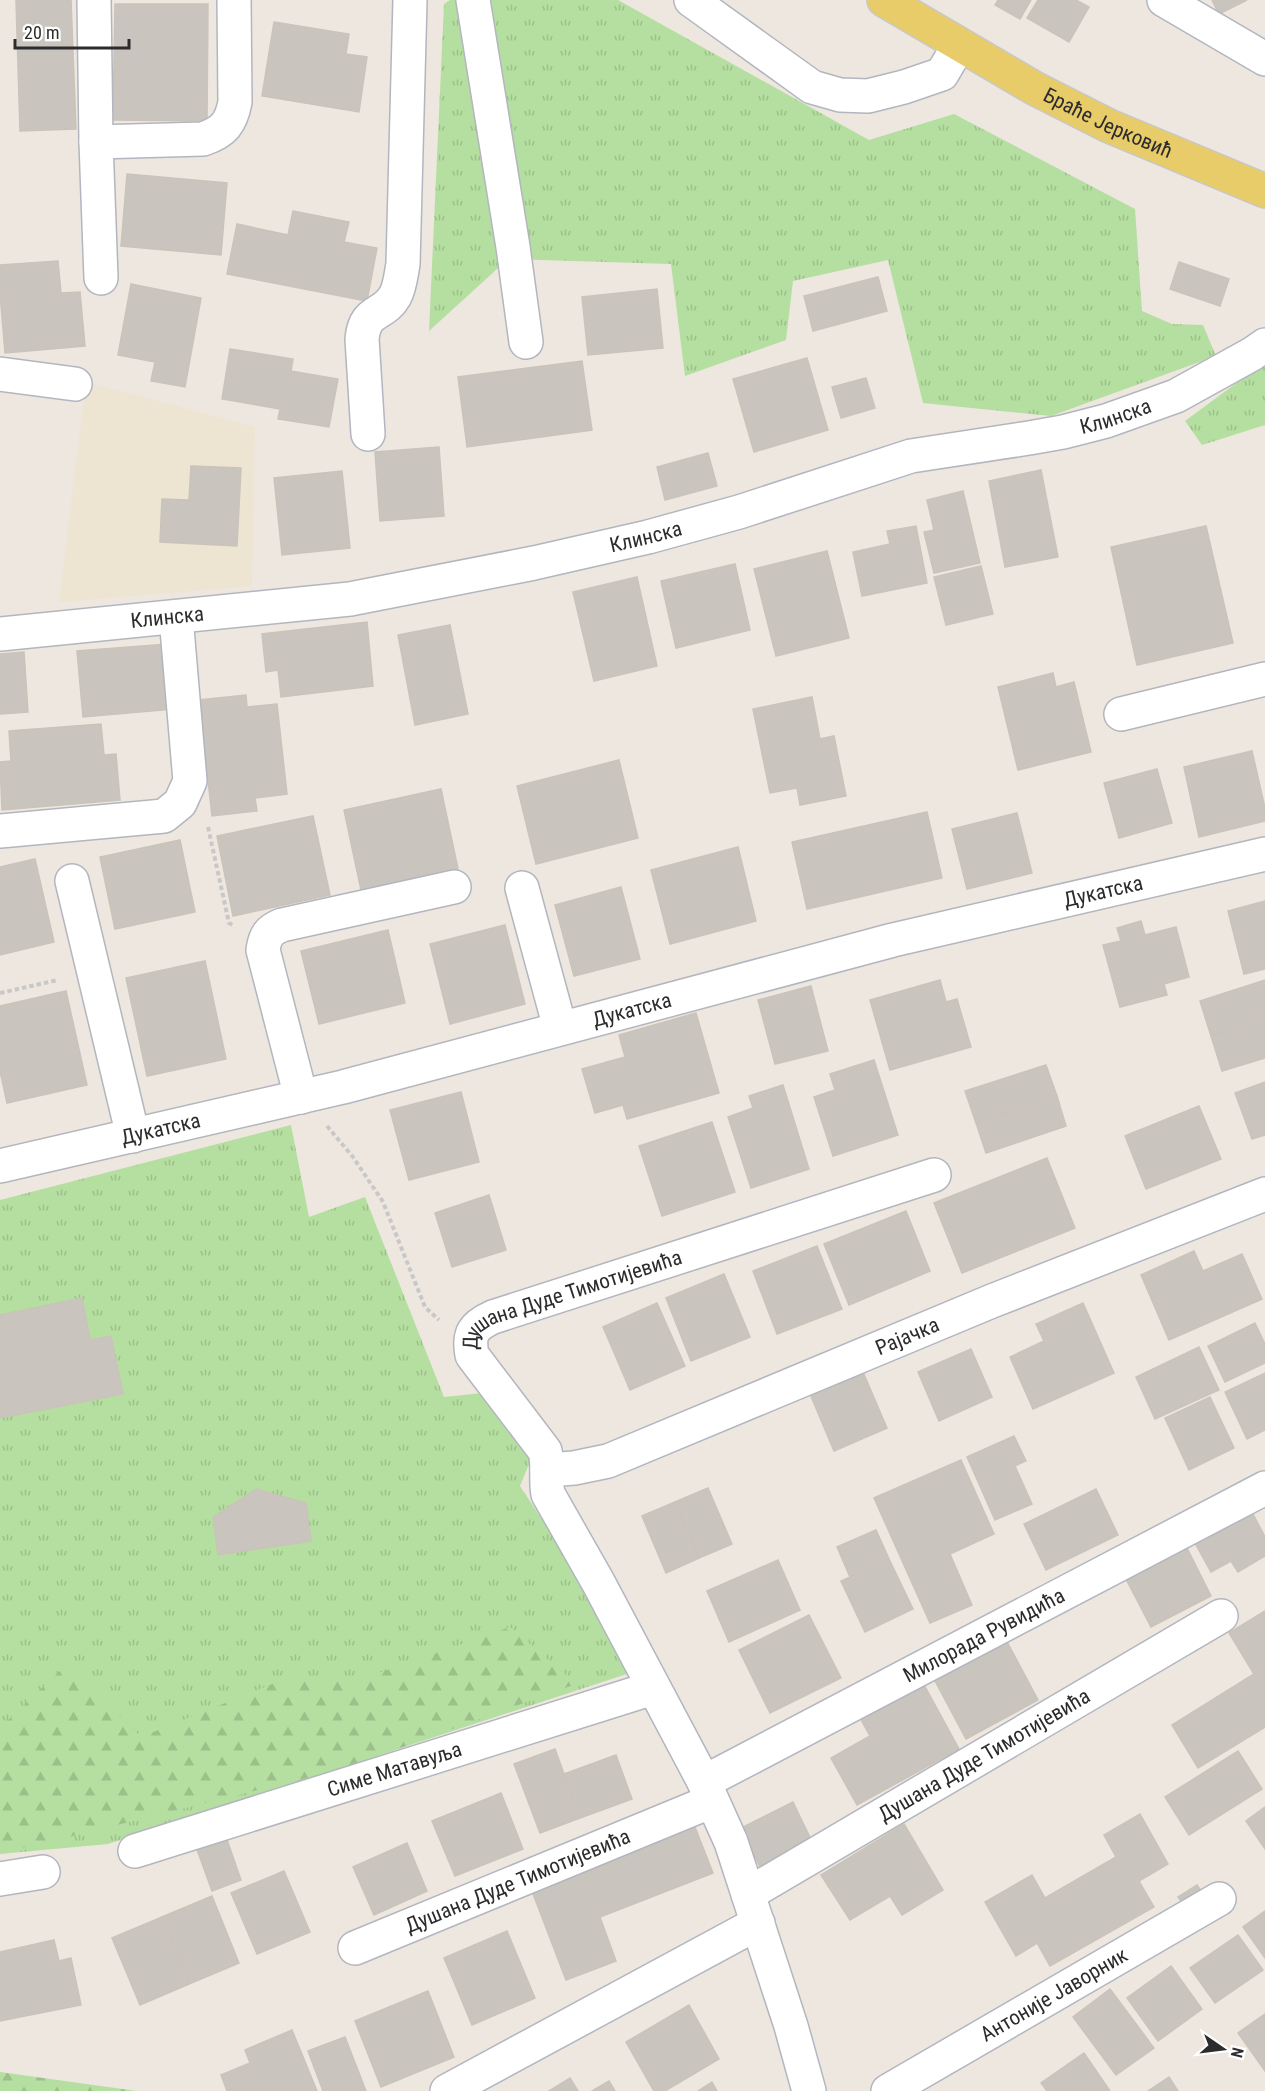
<svg xmlns="http://www.w3.org/2000/svg" width="1265" height="2091" font-family="'Roboto Condensed',sans-serif">
<defs>
<pattern id="grass-tufts" width="24" height="20" patternUnits="userSpaceOnUse" patternTransform="scale(1.5)"><rect width="24" height="20" fill="#b5dfa0"/><path d="M3 7l-1-3M5 7V3M7 7l1-3M15 17l-1-3M17 17v-4M19 17l1-3" fill="none" stroke="#9cc08a"/></pattern>
<pattern id="forest-firs" width="22" height="20" patternUnits="userSpaceOnUse" patternTransform="scale(1.5)"><rect width="22" height="20" fill="#b5dfa0"/><path d="M5 1l3.5 6h-7zM16 11l3.5 6h-7z" fill="#9cc08a"/></pattern>
</defs>
<rect width="100%" height="100%" fill="#ede7e0"/>
<!-- education -->
<polygon fill="#ede4d1" points="86,382 255,427 252,586 59,602"/>
<!-- grass -->
<g fill="url(#grass-tufts)">
<polygon points="450,0 618,0 869,140 954,114 1135,209 1142,311 1172,324 1203,325 1216,356 1051,416 923,403 888,260 793,281 786,340 685,376 671,264 508,259 429,331 444,4"/>
<polygon points="1265,362 1265,425 1202,445 1185,421"/>
<polygon points="291,1125 309,1217 365,1197 444,1397 483,1393 532,1457 520,1486 586,1586 636,1671 108,1844 0,1854 0,1200"/>
</g>
<!-- forest -->
<g fill="url(#forest-firs)">
<polygon points="510,1627 576,1684 339,1770 0,1854 2,1726 66,1665 141,1737 292,1676 353,1682"/>
<polygon points="0,2072 137,2091 0,2091"/>
</g>
<!-- building -->
<g fill="#c9c5be" stroke="#c9c3b9" stroke-width="1.5">
<polygon points="16,0 71,0 76,129 20,131"/>
<polygon points="998,0 1031,0 1020,19 995,5"/>
<polygon points="1038,0 1076,0 1089,7 1069,42 1027,18"/>
<polygon points="1212,0 1247,0 1219,14"/>
<polygon points="115,4 208,4 207,121 113,120"/>
<polygon points="274,22 349,34 346,54 367,57 359,112 262,96"/>
<polygon points="127,174 227,183 221,255 121,246"/>
<polygon points="293,211 349,222 344,242 377,248 367,301 227,274 237,224 288,235"/>
<polygon points="58,261 61,293 80,292 85,346 5,353 0,293 0,265"/>
<polygon points="1179,262 1229,279 1220,306 1170,289"/>
<polygon points="878,277 887,311 813,331 804,296"/>
<polygon points="131,284 201,298 185,387 151,381 155,362 118,355"/>
<polygon points="657,289 663,348 588,355 582,297"/>
<polygon points="230,349 293,359 291,371 338,379 329,427 278,419 280,409 222,399"/>
<polygon points="807,358 828,430 754,452 733,379"/>
<polygon points="582,361 592,430 467,447 458,377"/>
<polygon points="866,378 875,408 841,418 832,387"/>
<polygon points="439,447 444,516 380,521 375,452"/>
<polygon points="708,453 717,486 665,500 657,467"/>
<polygon points="191,466 241,468 237,546 160,542 162,499 189,500"/>
<polygon points="1041,470 1058,557 1005,567 989,481"/>
<polygon points="342,471 350,548 282,555 274,478"/>
<polygon points="963,491 980,563 934,573 924,532 934,530 927,500"/>
<polygon points="916,526 927,583 862,596 853,552 890,544 887,531"/>
<polygon points="1206,526 1233,643 1137,665 1111,547"/>
<polygon points="827,551 849,638 776,656 754,569"/>
<polygon points="735,564 750,630 676,648 661,581"/>
<polygon points="981,566 993,614 946,625 934,577"/>
<polygon points="637,577 657,666 594,681 573,592"/>
<polygon points="367,622 373,686 281,697 278,670 266,672 262,634"/>
<polygon points="450,625 468,714 415,725 398,635"/>
<polygon points="168,644 173,709 83,717 77,651"/>
<polygon points="24,652 28,712 0,714 0,654"/>
<polygon points="1053,673 1056,687 1074,682 1091,752 1018,770 998,687"/>
<polygon points="246,695 247,707 277,704 287,794 255,798 257,811 212,816 199,700"/>
<polygon points="812,697 820,739 834,736 846,796 800,805 797,788 770,793 753,709"/>
<polygon points="101,724 104,755 116,754 120,800 2,810 0,762 11,761 9,731"/>
<polygon points="1252,751 1265,808 1265,821 1199,837 1184,767"/>
<polygon points="619,760 638,838 536,864 517,786"/>
<polygon points="1157,769 1172,823 1119,838 1104,783"/>
<polygon points="441,789 458,869 361,890 344,810"/>
<polygon points="927,812 942,878 807,909 792,842"/>
<polygon points="1017,813 1032,873 967,889 952,829"/>
<polygon points="313,816 330,895 233,916 217,836"/>
<polygon points="180,840 195,912 115,929 100,857"/>
<polygon points="738,847 756,921 670,944 651,870"/>
<polygon points="35,859 54,942 0,955 0,867"/>
<polygon points="621,887 640,959 574,976 555,905"/>
<polygon points="1265,901 1265,969 1244,974 1228,911"/>
<polygon points="1141,921 1145,935 1176,927 1189,977 1164,984 1167,995 1120,1007 1103,945 1121,941 1117,928"/>
<polygon points="505,925 525,1004 450,1024 430,944"/>
<polygon points="388,930 405,1003 319,1024 301,951"/>
<polygon points="205,961 226,1059 147,1076 126,978"/>
<polygon points="940,980 946,1002 957,999 971,1047 890,1070 870,1000"/>
<polygon points="1265,980 1265,1019 1211,1036 1200,1001"/>
<polygon points="811,986 828,1051 775,1064 758,1000"/>
<polygon points="66,991 87,1085 7,1103 0,1071 0,1006"/>
<polygon points="696,1013 719,1093 627,1119 623,1105 595,1113 582,1069 625,1057 619,1035"/>
<polygon points="1265,1019 1265,1058 1222,1071 1211,1036"/>
<polygon points="874,1060 898,1135 833,1156 814,1097 835,1090 830,1074"/>
<polygon points="1046,1065 1057,1096 976,1123 965,1091"/>
<polygon points="1265,1082 1265,1135 1252,1139 1235,1093"/>
<polygon points="783,1085 809,1169 751,1188 728,1117 753,1108 749,1096"/>
<polygon points="461,1092 479,1162 409,1180 390,1110"/>
<polygon points="1057,1096 1066,1126 986,1153 976,1123"/>
<polygon points="1199,1106 1221,1159 1146,1189 1125,1136"/>
<polygon points="712,1122 735,1192 662,1216 639,1146"/>
<polygon points="1047,1158 1075,1228 962,1273 934,1203"/>
<polygon points="489,1195 506,1250 452,1267 435,1213"/>
<polygon points="906,1211 930,1271 849,1305 824,1244"/>
<polygon points="817,1246 842,1309 777,1334 753,1271"/>
<polygon points="1194,1251 1203,1271 1242,1254 1262,1299 1169,1340 1141,1275"/>
<polygon points="724,1274 750,1337 691,1361 666,1298"/>
<polygon points="82,1298 90,1340 111,1336 123,1394 0,1418 0,1315"/>
<polygon points="657,1303 685,1366 630,1390 603,1327"/>
<polygon points="1083,1303 1114,1373 1033,1409 1010,1357 1044,1341 1036,1324"/>
<polygon points="1255,1323 1265,1344 1265,1363 1225,1382 1208,1346"/>
<polygon points="1199,1347 1219,1390 1155,1419 1136,1377"/>
<polygon points="971,1349 992,1397 939,1421 918,1372"/>
<polygon points="863,1372 887,1428 834,1451 810,1394"/>
<polygon points="1265,1373 1265,1430 1247,1439 1225,1392"/>
<polygon points="1210,1397 1234,1448 1189,1470 1165,1418"/>
<polygon points="1014,1436 1026,1461 1015,1466 1032,1504 995,1520 967,1457"/>
<polygon points="961,1460 994,1534 950,1554 972,1605 930,1623 874,1498"/>
<polygon points="708,1488 732,1544 699,1558 675,1502"/>
<polygon points="256,1489 306,1503 311,1541 218,1555 213,1517"/>
<polygon points="1096,1489 1118,1535 1046,1570 1024,1524"/>
<polygon points="675,1502 699,1558 666,1573 642,1516"/>
<polygon points="1252,1512 1265,1537 1265,1556 1238,1572 1231,1561 1211,1572 1195,1543"/>
<polygon points="876,1530 889,1559 850,1577 837,1547"/>
<polygon points="1187,1548 1211,1596 1151,1627 1126,1579"/>
<polygon points="889,1559 913,1609 865,1632 841,1581"/>
<polygon points="778,1560 800,1610 729,1642 707,1591"/>
<polygon points="1265,1611 1265,1727 1198,1768 1172,1725 1254,1674 1229,1633"/>
<polygon points="809,1615 841,1678 770,1713 739,1650"/>
<polygon points="1005,1638 1038,1700 966,1739 933,1677"/>
<polygon points="922,1681 959,1749 857,1805 831,1758 870,1736 859,1716"/>
<polygon points="555,1749 580,1818 540,1833 514,1764"/>
<polygon points="1238,1751 1262,1789 1189,1835 1165,1797"/>
<polygon points="616,1755 632,1799 580,1818 564,1774"/>
<polygon points="501,1793 523,1849 455,1876 432,1821"/>
<polygon points="793,1802 814,1846 762,1871 741,1828"/>
<polygon points="1265,1807 1265,1849 1246,1821"/>
<polygon points="1140,1814 1168,1864 1139,1881 1154,1907 1050,1966 1037,1943 1016,1956 985,1902 1032,1875 1045,1898 1116,1857 1104,1835"/>
<polygon points="693,1822 713,1873 600,1917 616,1961 566,1980 530,1886"/>
<polygon points="904,1824 943,1890 902,1915 890,1896 850,1920 821,1875"/>
<polygon points="225,1834 241,1880 212,1891 195,1844"/>
<polygon points="407,1843 427,1891 374,1915 353,1867"/>
<polygon points="284,1871 310,1932 257,1954 231,1893"/>
<polygon points="1197,1885 1206,1898 1188,1911 1178,1897"/>
<polygon points="212,1896 239,1963 189,1984 162,1917"/>
<polygon points="1265,1911 1265,1958 1243,1927"/>
<polygon points="162,1917 189,1984 140,2005 112,1938"/>
<polygon points="507,1931 535,1998 472,2025 444,1958"/>
<polygon points="1238,1935 1263,1970 1215,2003 1190,1968"/>
<polygon points="54,1940 59,1961 71,1958 81,2005 0,2021 0,1952"/>
<polygon points="1171,1966 1202,2009 1158,2041 1127,1998"/>
<polygon points="1110,1989 1154,2048 1116,2075 1073,2017"/>
<polygon points="428,1991 454,2057 381,2087 355,2021"/>
<polygon points="689,2005 719,2059 665,2091 654,2091 626,2042"/>
<polygon points="1265,2014 1265,2071 1238,2033"/>
<polygon points="292,2030 317,2091 227,2091 221,2075 250,2063 245,2050"/>
<polygon points="345,2037 366,2091 323,2091 308,2051"/>
<polygon points="1084,2053 1110,2091 1047,2091 1041,2083"/>
<polygon points="1169,2077 1178,2091 1148,2091"/>
<polygon points="570,2078 578,2091 549,2091"/>
<polygon points="609,2081 615,2091 592,2091"/>
<polygon points="712,2082 717,2091 698,2091"/>
</g>
<g fill="none" stroke-linecap="round" stroke-linejoin="round">
<!-- minor casing -->
<g stroke="#b3b6bf" stroke-width="36">
<g id="minor">
<polyline points="94,0 96,142 101,278"/>
<polyline points="473,0 513,247 526,342"/>
<polyline points="691,0 812,87 840,95 868,96 904,87 942,74 959,45"/>
<polyline points="1164,0 1265,59"/>
<path d="M 96,142 L 203,139 C 224,132 231,123 235,102 L 234,0"/>
<polyline points="0,374 75,384"/>
<path d="M 368,434 L 362,339 C 365,308 383,317 395,296 C 400,287 401,275 403,264 L 410,0"/>
<path id="s1" d="M 0,634 L 350,599 L 534,563 L 648,537 L 739,512 L 911,456 L 1029,438 L 1063,432 L 1106,421 L 1176,396 L 1252,354 L 1265,345"/>
<polyline points="1121,714 1265,679"/>
<polyline points="0,831 164,816 180,803 190,781 176,617"/>
<polyline points="72,881 133,1136"/>
<polyline points="522,888 560,1028"/>
<path d="M 301,1097 L 263,950 C 265,936 269,930 282,925 L 454,887"/>
<path id="s2" d="M 0,1166 L 343,1087 L 893,940 L 1265,854"/>
<path id="s3" d="M 547,1470 L 574,1468 L 608,1461 L 992,1301 L 1265,1194"/>
<path id="s4" d="M 704,1782 L 1265,1488"/>
<path id="s5" d="M 135,1851 L 653,1688"/>
<polyline points="0,1879 43,1872"/>
<path id="s6" d="M 748,1894 L 1221,1616"/>
<path id="s7" d="M 355,1948 L 712,1801"/>
<polyline points="447,2091 758,1923"/>
<path id="s8" d="M 809,2091 L 791,2026 L 731,1842 L 704,1782 L 598,1582 L 548,1494 C 545,1480 549,1466 545,1451 L 472,1355 C 468,1334 473,1326 493,1317 L 934,1175"/>
<path id="s9" d="M 888,2091 L 1219,1899"/>
</g>
</g>
<!-- major casing -->
<g stroke="#c8c8c8" stroke-width="36">
<g id="major">
<path id="s10" d="M 884,0 L 1034,88 L 1109,126 L 1265,191"/>
</g>
</g>
<!-- path -->
<g stroke="#c8c8c8" stroke-width="4" stroke-dasharray="4.5 3" stroke-linecap="butt">
<polyline points="208,827 229,923 233,925"/>
<polyline points="0,993 58,980"/>
<polyline points="327,1126 353,1157 383,1202 425,1307 439,1320"/>
</g>
<!-- minor -->
<use href="#minor" stroke="#fff" stroke-width="33"/>
<!-- major -->
<use href="#major" stroke="#e8cc6a" stroke-width="33"/>
</g>
<g text-anchor="middle" dominant-baseline="central" stroke-width="5" stroke-linejoin="round" paint-order="stroke">
<!-- street labels -->
<g font-size="21" fill="#2c2c2c" stroke="#fff">
<text stroke="none"><textPath href="#s10" startOffset="256">Браће Јерковић</textPath></text>
<text stroke="none"><textPath href="#s1" startOffset="1140">Клинска</textPath></text>
<text stroke="none"><textPath href="#s1" startOffset="654">Клинска</textPath></text>
<text stroke="none"><textPath href="#s1" startOffset="168">Клинска</textPath></text>
<text stroke="none"><textPath href="#s2" startOffset="1137">Дукатска</textPath></text>
<text stroke="none"><textPath href="#s2" startOffset="651">Дукатска</textPath></text>
<text stroke="none"><textPath href="#s2" startOffset="165">Дукатска</textPath></text>
<text stroke="none"><textPath href="#s8" startOffset="944">Душана Дуде Тимотијевића</textPath></text>
<text stroke="none"><textPath href="#s3" startOffset="386">Рајачка</textPath></text>
<text stroke="none"><textPath href="#s4" startOffset="316">Милорада Рувидића</textPath></text>
<text stroke="none"><textPath href="#s6" startOffset="274">Душана Дуде Тимотијевића</textPath></text>
<text stroke="none"><textPath href="#s5" startOffset="272">Симе Матавуља</textPath></text>
<text stroke="none"><textPath href="#s7" startOffset="176">Душана Дуде Тимотијевића</textPath></text>
<text stroke="none"><textPath href="#s9" startOffset="192">Антоније Јаворник</textPath></text>
</g>
</g>
<!-- north arrow -->
<g transform="translate(1223 2049) rotate(104)" stroke="#ffffff" stroke-width="4.5" paint-order="stroke">
<path d="M0-4.5L10 22L0 15L-10 22Z" fill="#2c2c2c"/>
<text y="-9" font-size="16" font-weight="bold" text-anchor="middle" fill="#2c2c2c">N</text>
</g>
<!-- scale -->
<path d="M15 39v9h114v-9" fill="none" stroke="#2c2c2c" stroke-width="3"/>
<text x="24" y="39" font-size="18" fill="#2c2c2c" stroke="#ffffff" stroke-width="4.5" paint-order="stroke">20 m</text>
</svg>
